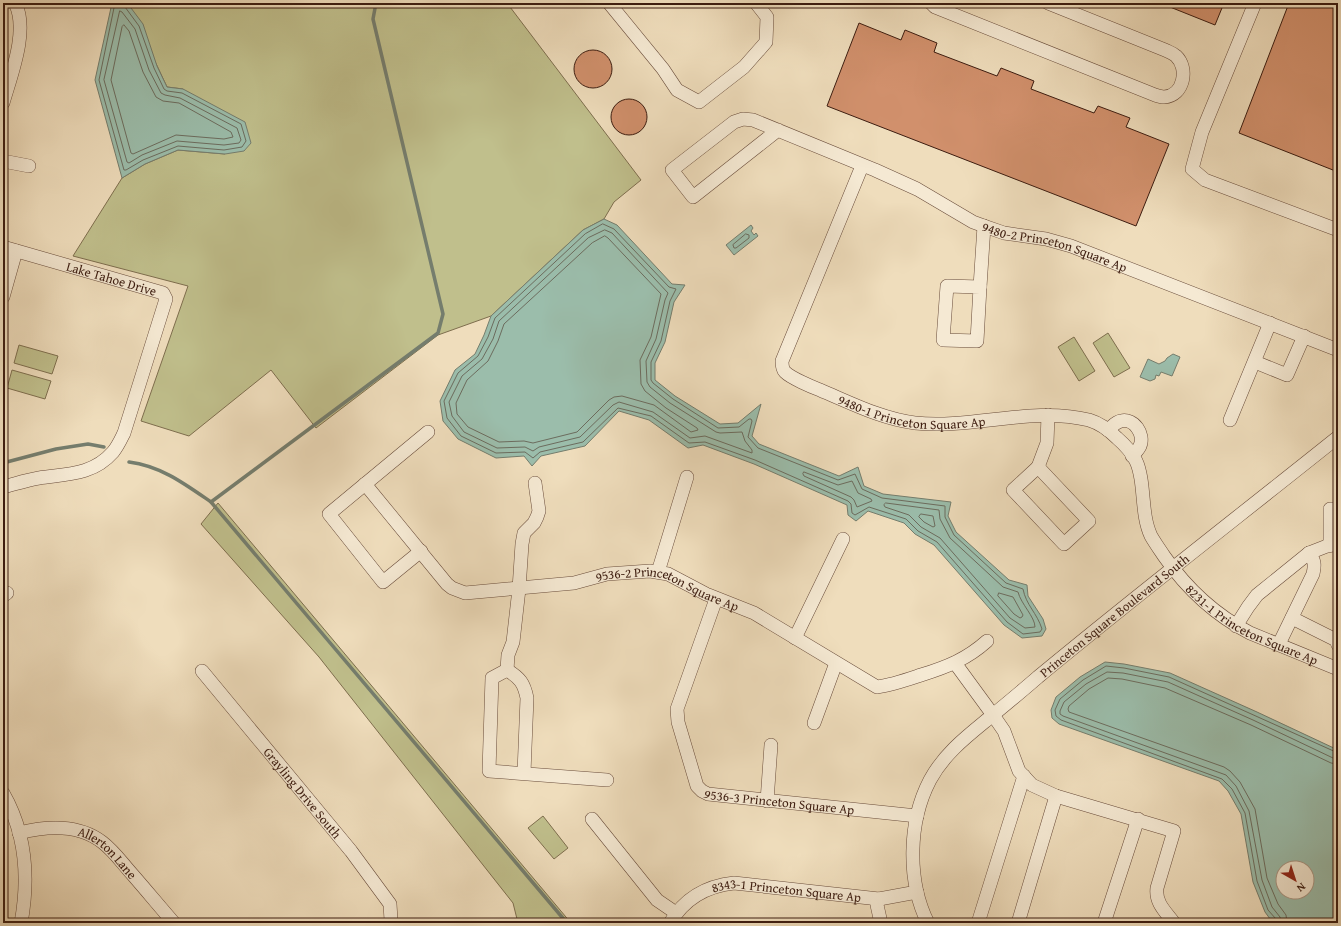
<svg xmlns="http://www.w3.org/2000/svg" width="1341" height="926" font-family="'Gentium Book Plus',serif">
<rect width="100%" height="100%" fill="#efddbc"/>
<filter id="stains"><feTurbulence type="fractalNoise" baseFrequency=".005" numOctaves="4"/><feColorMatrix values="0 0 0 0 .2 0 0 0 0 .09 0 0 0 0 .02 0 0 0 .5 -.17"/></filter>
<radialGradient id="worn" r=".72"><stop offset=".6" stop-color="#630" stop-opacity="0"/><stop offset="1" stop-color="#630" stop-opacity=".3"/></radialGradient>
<!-- green -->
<g fill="#c0bf8c" stroke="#7e6e4e">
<polygon points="126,3 507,3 641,180 614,202 604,219 583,230 491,316 438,335 316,428 271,370 189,436 141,421 188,286 73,256 122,178 145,164 178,150 225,154 183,89 167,87 128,4"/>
<polygon points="1108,333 1130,368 1114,377 1093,343"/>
<polygon points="1074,337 1095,371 1079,381 1058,347"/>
<polygon points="19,345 58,356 52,374 14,363"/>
<polygon points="12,370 51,381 45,399 7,388"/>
<polygon points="218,503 529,873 571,923 518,923 513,903 319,657 201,524"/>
<polygon points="543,816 568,848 554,859 528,828"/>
</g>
<!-- water -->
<g fill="#9bbdab" stroke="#757d6d" fill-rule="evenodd">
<polygon points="112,3 126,3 128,4 143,24 157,66 167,87 183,89 245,122 251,143 244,151 225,154 178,150 145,164 122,178 95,80"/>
<polygon points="604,219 617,225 672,284 685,285 674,302 665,342 655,363 655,380 675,396 720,424 738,423 761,404 752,436 759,444 839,476 858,467 864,486 883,494 951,502 948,516 956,532 1009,580 1027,585 1028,596 1043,619 1046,629 1042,636 1022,638 1004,625 934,545 915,534 904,523 868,511 856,521 848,515 847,505 754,464 703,445 688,448 649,420 619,411 585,446 541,456 532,466 524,456 496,458 458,439 443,421 440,401 455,370 475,354 484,335 491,316 583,230"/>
<polygon points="751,225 753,228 751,231 754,235 756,233 758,236 734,255 726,245"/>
<polygon points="1173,354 1180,357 1172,376 1161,372 1159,376 1156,375 1155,379 1150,381 1140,377 1148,359 1159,364 1165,361 1167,358"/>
<path d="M 1105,662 L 1124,664 L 1170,673 L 1257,712 L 1338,750 L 1338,923 L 1273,923 L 1265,912 L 1253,882 L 1241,814 L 1228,791 L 1219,781 L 1059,724 L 1052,718 L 1051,710 L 1056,697 L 1080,677 ZM 1283,868 L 1307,868 L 1307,892 L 1283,892 Z"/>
</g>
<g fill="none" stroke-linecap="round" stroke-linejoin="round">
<!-- shore -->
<g stroke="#6c6c5e" stroke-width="1">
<polyline points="115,3 99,80 124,170 126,170 143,160 178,146 224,150 242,147 246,141 241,124 182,93 167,91 164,89 154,68 139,26 125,7 124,3"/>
<polygon points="120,11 122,12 135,29 149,70 161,93 165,95 180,98 237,128 241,140 239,143 224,145 177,141 142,155 129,163 127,162 104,80"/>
<polygon points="124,25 129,31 143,72 156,97 163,101 179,103 231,132 233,137 224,139 176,135 133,154 131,153 111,80 122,27"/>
<path d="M 603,224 L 614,229 L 669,287 L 676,289 L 670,301 L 661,341 L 651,362 L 651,380 L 653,383 L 673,399 L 718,428 L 739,427 L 749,419 L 751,419 L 752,421 L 748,437 L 758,448 L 838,480 L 855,474 L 862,489 L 882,498 L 945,506 L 945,517 L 954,535 L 1006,583 L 1023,589 C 1026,605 1037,613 1042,629 L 1040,632 L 1023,634 L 1007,622 L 937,542 L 918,531 L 906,519 L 869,507 L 855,515 L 852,513 L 851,504 L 848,501 L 755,460 L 705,442 L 689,443 L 651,416 L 618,408 L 583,442 L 540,452 L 533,458 L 525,452 L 496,453 L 461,436 L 447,418 L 444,401 L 458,373 L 478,356 L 488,337 L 495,318 L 585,234 Z"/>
<polygon points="605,230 612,233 668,293 665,300 656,339 646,361 647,382 650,387 670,403 716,432 720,433 742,432 745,441 752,450 752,453 705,436 690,438 653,412 619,402 613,405 580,437 539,447 533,451 525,447 497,448 464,432 452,416 449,402 462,376 482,359 493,339 499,321 588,238"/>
<polygon points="746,234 749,235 749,238 736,248 734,248 733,245"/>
<polygon points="605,236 608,238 661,294 651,337 640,360 641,384 645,391 666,408 697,428 698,430 691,432 654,405 622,396 614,397 609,400 577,432 533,443 524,441 499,442 468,427 457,414 456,403 467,380 488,361 498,341 504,324 592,243"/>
<polygon points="804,472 838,485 852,481 858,493 871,499 872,501 857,507 854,500 851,497 804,476 803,474"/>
<path d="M 886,503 L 939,510 L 940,519 L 950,538 L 1003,587 L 1018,592 C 1021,604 1035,617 1035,627 L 1025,628 L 1010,618 L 940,538 L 921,527 L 909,515 L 885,507 L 884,505 Z"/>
<polygon points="921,514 933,516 935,526 933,527 924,522 919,517"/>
<polygon points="999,593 1013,597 1023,615 1022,617 1020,618 1014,614 998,596"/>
<polyline points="1276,923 1276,919 1268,910 1257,881 1245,813 1232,789 1222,779 1061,720 1056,716 1055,710 1060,699 1083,680 1106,666 1124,668 1169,677 1338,753"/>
<polyline points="1281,923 1280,917 1272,907 1262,880 1249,811 1236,786 1226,775 1063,716 1060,714 1060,711 1064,702 1086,684 1107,672 1123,673 1168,682 1253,720 1333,758 1338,758"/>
<polyline points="1287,923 1286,915 1278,904 1267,878 1255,809 1240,782 1230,771 1224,767 1069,712 1068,709 1069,706 1089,689 1108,678 1122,679 1165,688 1251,725 1331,763 1338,764"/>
</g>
<!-- stream -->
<g stroke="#757d6d" stroke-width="3.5">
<path d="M 129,462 C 161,466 185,484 211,502 L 567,923"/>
<polyline points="3,463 56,449 88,444 104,447"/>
<polyline points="211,502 438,333 443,314 373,19 376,3"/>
</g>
</g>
<!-- building -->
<g fill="#d1906c" stroke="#3c1c10">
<polygon points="1160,3 1224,3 1215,25"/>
<polygon points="1289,3 1338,3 1338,172 1239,133"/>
<polygon points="859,23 901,40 905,30 937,43 934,52 997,76 1001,68 1034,81 1031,89 1094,113 1098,106 1130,118 1126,127 1169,144 1136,226 827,106"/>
<circle cx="593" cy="69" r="19"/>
<circle cx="629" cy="117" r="18"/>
</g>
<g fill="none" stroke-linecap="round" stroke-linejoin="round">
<!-- minor casing -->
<g stroke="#694c3b" stroke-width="14">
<g id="minor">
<polyline points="609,3 663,69 677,90 699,102 744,67 766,42 767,17 756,3"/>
<path d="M 931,3 L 935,7 L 1155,95 C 1158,96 1161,97 1164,97 C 1184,96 1189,68 1176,56 C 1173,53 1169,52 1165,50 L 1048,3"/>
<polyline points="1255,3 1202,132 1192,169 1205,180 1338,230"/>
<path d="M 3,103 C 11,75 29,30 15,3"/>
<path id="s1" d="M 778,130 L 693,197 L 672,170 L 734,122 L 743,119 L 753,120 L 875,170 L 917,189 L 973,222 L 984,226 L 1004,233 L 1046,239 L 1071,246 L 1338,350"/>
<polyline points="3,161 29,166"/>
<path id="s2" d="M 862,166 L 782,361 C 782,365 782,369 785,372 C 791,378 812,387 820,390 C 851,403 882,419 915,423 C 973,429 1032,406 1089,420 C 1099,423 1110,431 1117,438 C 1124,444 1132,453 1136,461 C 1139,467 1140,473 1141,479 C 1144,498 1143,519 1151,536 C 1155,543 1160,550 1164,556 C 1187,589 1215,615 1250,633 L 1338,669"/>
<path id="s3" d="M 3,247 L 163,293 L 166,299 L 124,433 C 121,439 118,446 113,452 C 93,475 67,474 39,478 C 27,480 15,484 3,487"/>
<polygon points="947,286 980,287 977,341 943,340"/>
<polyline points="980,287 984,226"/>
<polyline points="3,297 16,251"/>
<polyline points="1255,362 1287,375 1304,336"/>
<polyline points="1230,420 1270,323"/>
<path d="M 1108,430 C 1112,427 1115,422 1121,421 C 1134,418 1145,434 1140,446 C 1138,450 1135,453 1132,456"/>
<polygon points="1038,467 1089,521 1064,544 1013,490"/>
<polyline points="1038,467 1047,443 1048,415"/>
<path id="s4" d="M 365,484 L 447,584 L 452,588 L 465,593 L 574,583 L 607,574 L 650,571 L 668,574 L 706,594 L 754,613 L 877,687 C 892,685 906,680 921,675 C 947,667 967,659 987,641"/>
<polyline points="1330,545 1330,509 1338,509"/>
<polyline points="421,551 383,582 329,514 428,432"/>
<polyline points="658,572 687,477"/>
<polyline points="3,596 7,593"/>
<path id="s5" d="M 716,599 L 677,709 L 678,722 L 697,786 L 702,791 L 708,794 L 917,816"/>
<polyline points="1292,618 1336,640 1338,645"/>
<polyline points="1236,626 1248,607 1257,595 1309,553 1327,546 1338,544"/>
<polyline points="795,638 843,539"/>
<path d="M 1279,644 L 1313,574 C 1315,565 1315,561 1309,553"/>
<path d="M 955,663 L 993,715 L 1004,731 L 1019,771 L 1032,785 L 1056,796 L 1174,831 L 1157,888 C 1155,903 1166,912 1174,923"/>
<polyline points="507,670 492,678 489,771 607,780"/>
<polyline points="507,670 508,655 513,642 519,589 522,544 524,533 534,523 537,517 539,511 535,483"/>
<path d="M 507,670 C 520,678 524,683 527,698 L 524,773"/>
<path id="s6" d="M 202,671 L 351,851 L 390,904 L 391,920 L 390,923"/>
<polyline points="814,723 836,663"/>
<path d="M 3,793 C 26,833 29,879 21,923"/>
<polyline points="767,801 771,745"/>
<polyline points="592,819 657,900 676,913"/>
<path id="s7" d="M 19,833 C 46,826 79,824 102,842 C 114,851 122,863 132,874 C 146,890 160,907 174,923"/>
<polyline points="879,899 877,905 881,923"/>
<path id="s8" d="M 670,923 C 684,899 706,886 734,883 L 879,899 L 917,892"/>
<path id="s9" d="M 928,923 C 907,881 908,822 930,780 C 944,754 966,737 988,719 C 1005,705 1022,691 1038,677 C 1137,595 1238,517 1338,437"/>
<polyline points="978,923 1024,776"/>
<polyline points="1018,923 1056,796"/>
<polyline points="1104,923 1138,819"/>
</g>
</g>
<!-- minor -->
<use href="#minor" stroke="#f5e9d3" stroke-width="13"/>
</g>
<g text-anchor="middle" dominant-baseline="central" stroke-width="3" stroke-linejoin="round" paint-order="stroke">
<!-- street labels -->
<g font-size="13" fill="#3c1c10" stroke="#f5e9d3">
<text stroke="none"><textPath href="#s1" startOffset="569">9480-2 Princeton Square Ap</textPath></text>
<text stroke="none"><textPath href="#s3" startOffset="113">Lake Tahoe Drive</textPath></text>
<text stroke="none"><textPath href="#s2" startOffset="358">9480-1 Princeton Square Ap</textPath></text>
<text stroke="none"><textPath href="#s4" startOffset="357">9536-2 Princeton Square Ap</textPath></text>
<text stroke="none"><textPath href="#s9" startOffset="396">Princeton Square Boulevard South</textPath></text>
<text stroke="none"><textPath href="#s2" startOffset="816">8231-1 Princeton Square Ap</textPath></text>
<text stroke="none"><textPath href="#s6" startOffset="158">Grayling Drive South</textPath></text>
<text stroke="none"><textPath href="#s5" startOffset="282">9536-3 Princeton Square Ap</textPath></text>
<text stroke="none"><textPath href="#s7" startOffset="97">Allerton Lane</textPath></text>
<text stroke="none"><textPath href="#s8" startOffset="131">8343-1 Princeton Square Ap</textPath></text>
</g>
</g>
<!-- margin -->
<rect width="1341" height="926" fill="none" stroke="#efddbc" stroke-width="16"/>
<rect x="4" y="4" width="1333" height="918" fill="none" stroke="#3c1c10" stroke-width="2"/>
<rect x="8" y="8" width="1325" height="910" fill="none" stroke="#3c1c10"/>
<!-- north arrow -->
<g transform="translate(1295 880) rotate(141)"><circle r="19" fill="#f5e9d3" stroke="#ab9785"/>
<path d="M0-3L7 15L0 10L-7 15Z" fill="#8f2418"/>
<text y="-6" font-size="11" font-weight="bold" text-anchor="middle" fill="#3c1c10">N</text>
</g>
<rect width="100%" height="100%" filter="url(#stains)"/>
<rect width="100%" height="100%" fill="url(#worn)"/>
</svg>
